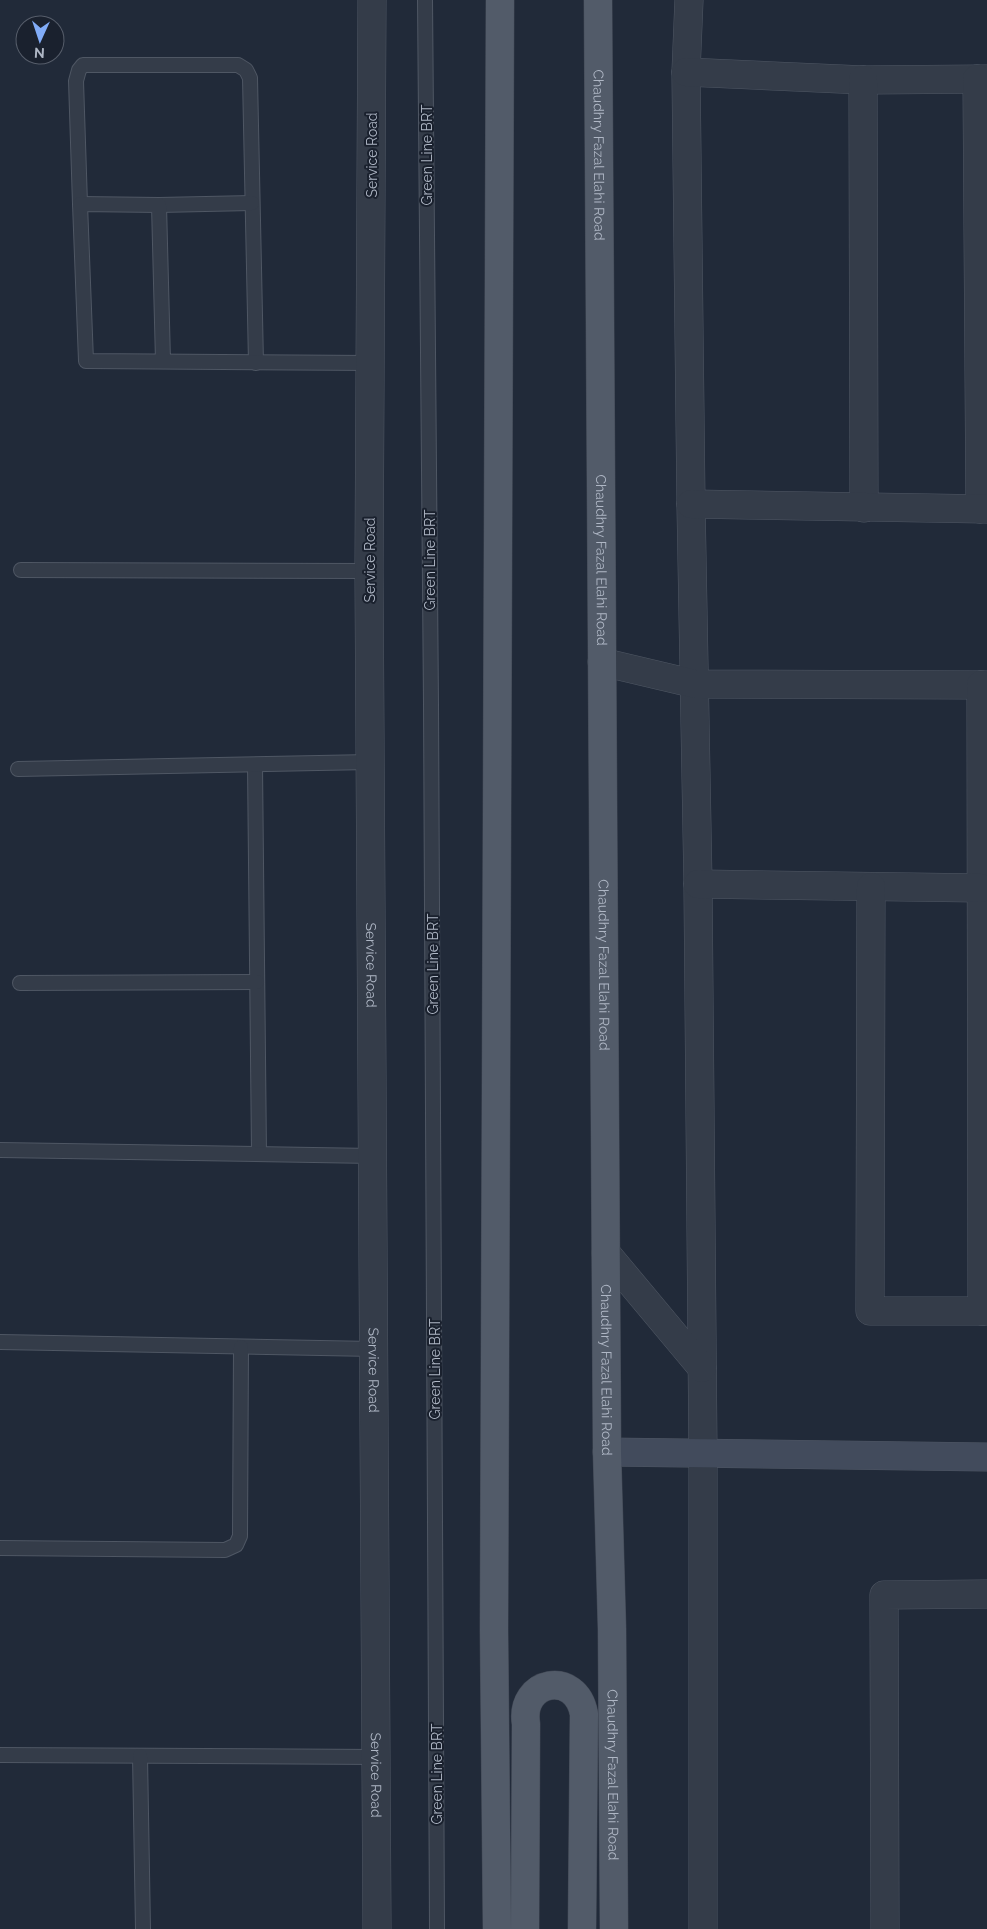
<svg xmlns="http://www.w3.org/2000/svg" width="987" height="1929" font-family="Raleway,sans-serif">
<rect width="100%" height="100%" fill="#212a39"/>
<g fill="none" stroke-linecap="round" stroke-linejoin="round">
<!-- lane casing -->
<g stroke="#4f5764" stroke-width="16">
<g id="lane">
<polyline points="425,0 431,704 437,1929"/>
<polyline points="80,204 76,81 79,70 83,65 238,65 246,70 250,78 256,363"/>
<polyline points="159,205 252,203"/>
<polyline points="163,361 159,205 80,204 86,361 371,363"/>
<polyline points="21,570 369,571"/>
<polyline points="255,765 259,1154"/>
<polyline points="18,769 370,762"/>
<polyline points="20,983 257,982"/>
<polyline points="0,1150 373,1156"/>
<polyline points="0,1342 374,1349"/>
<polyline points="0,1548 225,1550 236,1545 240,1536 241,1347"/>
<polyline points="0,1755 376,1757"/>
<polyline points="140,1756 143,1929"/>
</g>
</g>
<!-- street casing -->
<g stroke="#4f5764" stroke-width="29">
<g id="street">
<path id="s1" d="M 372,0 L 369,571 L 377,1929"/>
<polyline points="689,0 686,72 691,504 698,884 703,1453 703,1929"/>
<polyline points="686,72 863,80 987,79"/>
<polyline points="977,79 980,509"/>
<polyline points="863,80 864,508"/>
<polyline points="691,504 987,509"/>
<polyline points="602,662 695,684 987,685"/>
<polyline points="981,685 982,1311"/>
<polyline points="698,884 981,888"/>
<polyline points="871,887 870,1311 987,1311"/>
<polyline points="606,1253 702,1368"/>
<polyline points="885,1929 884,1595 987,1594"/>
</g>
</g>
<!-- secondary casing -->
<g stroke="#4f5764" stroke-width="29">
<polyline id="secondary" points="607,1452 987,1457"/>
</g>
<!-- primary casing -->
<g stroke="#3e4552" stroke-width="29">
<g id="primary">
<path id="s2" d="M 598,0 L 607,1452 L 612,1629 L 614,1929"/>
<polyline points="497,1929 494,1630 500,0"/>
<path d="M 525,1929 L 526,1724 C 519,1680 576,1669 584,1714 L 582,1929"/>
</g>
</g>
<!-- lane -->
<use href="#lane" stroke="#343c49" stroke-width="14"/>
<!-- street -->
<use href="#street" stroke="#343c49" stroke-width="28"/>
<!-- secondary -->
<use href="#secondary" stroke="#424b5c" stroke-width="28"/>
<!-- primary -->
<use href="#primary" stroke="#525b69" stroke-width="28"/>
</g>
<g text-anchor="middle" dominant-baseline="central" stroke-width="4" stroke-linejoin="round" paint-order="stroke">
<!-- street labels -->
<g font-size="14" fill="#afb7c5" stroke="#1a212e">
<text transform="translate(372 155) rotate(-90)">Service Road</text>
<text transform="translate(427 155) rotate(-90)">Green Line BRT</text>
<text stroke="none"><textPath href="#s2" startOffset="155">Chaudhry Fazal Elahi Road</textPath></text>
<text transform="translate(370 560) rotate(-90)">Service Road</text>
<text transform="translate(430 560) rotate(-90)">Green Line BRT</text>
<text stroke="none"><textPath href="#s2" startOffset="560">Chaudhry Fazal Elahi Road</textPath></text>
<text stroke="none"><textPath href="#s1" startOffset="965">Service Road</textPath></text>
<text transform="translate(433 964) rotate(-90)">Green Line BRT</text>
<text stroke="none"><textPath href="#s2" startOffset="965">Chaudhry Fazal Elahi Road</textPath></text>
<text stroke="none"><textPath href="#s1" startOffset="1370">Service Road</textPath></text>
<text transform="translate(435 1369) rotate(-90)">Green Line BRT</text>
<text stroke="none"><textPath href="#s2" startOffset="1370">Chaudhry Fazal Elahi Road</textPath></text>
<text stroke="none"><textPath href="#s1" startOffset="1775">Service Road</textPath></text>
<text transform="translate(437 1774) rotate(-90)">Green Line BRT</text>
<text stroke="none"><textPath href="#s2" startOffset="1775">Chaudhry Fazal Elahi Road</textPath></text>
</g>
</g>
<!-- north arrow -->
<g transform="translate(40 40) rotate(183)"><circle r="24" fill="#1a212e" stroke="#565d6a"/>
<path d="M0-4L9 19L0 12L-9 19Z" fill="#81acf8"/>
<text y="-8" font-size="14" font-weight="bold" text-anchor="middle" fill="#afb7c5">N</text>
</g>
</svg>
